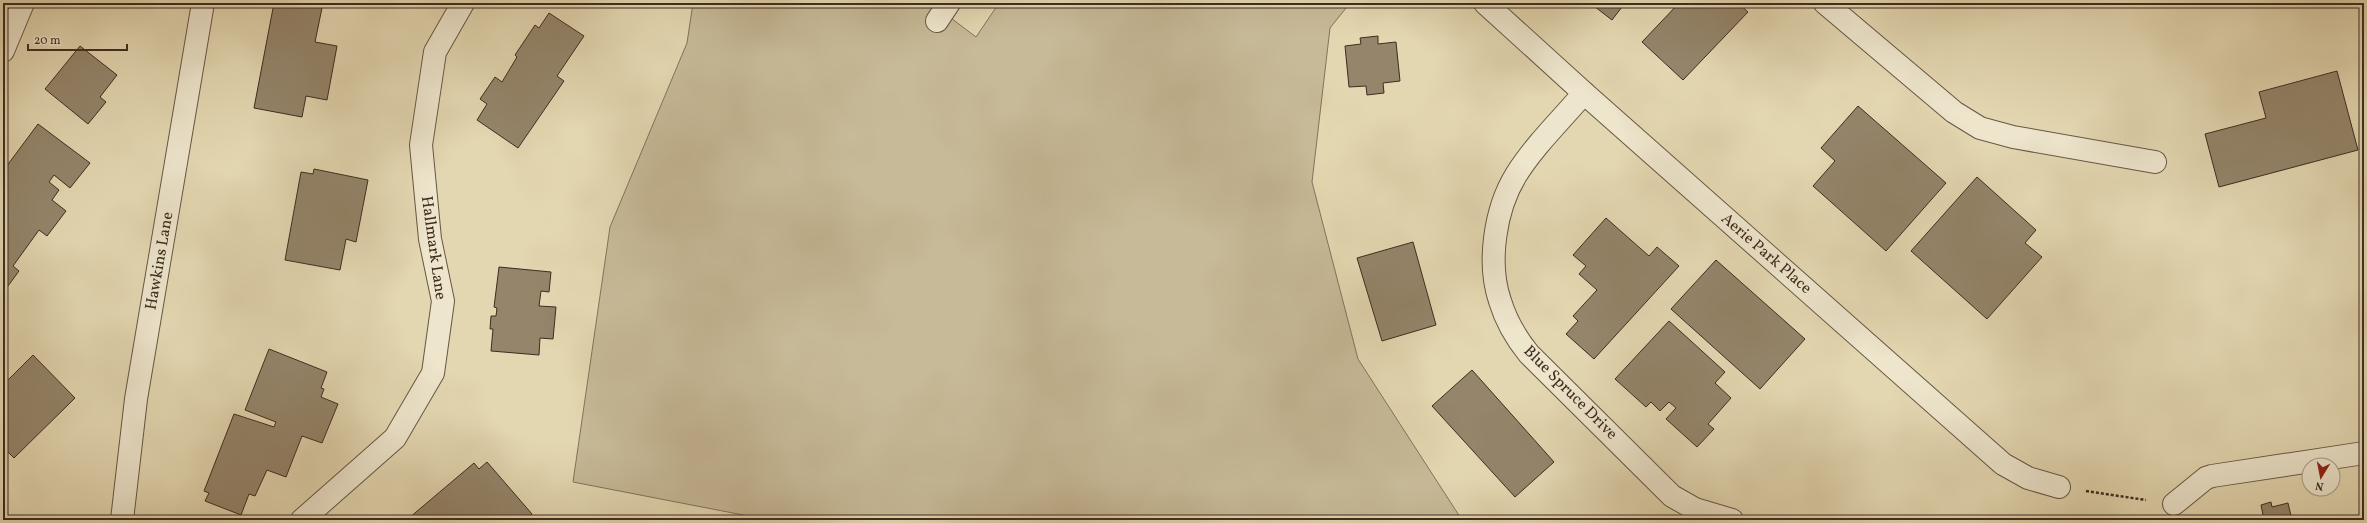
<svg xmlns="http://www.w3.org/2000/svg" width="2367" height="523" font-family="Vollkorn,serif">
<rect width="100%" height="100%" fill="#e3d7b1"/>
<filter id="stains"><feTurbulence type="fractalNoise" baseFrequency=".005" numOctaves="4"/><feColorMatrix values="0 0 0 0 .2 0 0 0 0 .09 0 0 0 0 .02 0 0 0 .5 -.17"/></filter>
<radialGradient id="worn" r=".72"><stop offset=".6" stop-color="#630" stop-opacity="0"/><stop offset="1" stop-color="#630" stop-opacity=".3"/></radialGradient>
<!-- green -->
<polygon fill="#c7ba98" stroke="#82735c" points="693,3 931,3 976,37 999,3 1350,3 1330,28 1312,182 1358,359 1462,520 769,520 573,482 610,227 687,43"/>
<!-- building -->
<g fill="#94856b" stroke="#3e2c1f">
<polygon points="274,3 323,3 315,42 337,46 327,100 306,96 302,117 254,108"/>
<polygon points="1590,3 1625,3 1612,20"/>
<polygon points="1679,3 1738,3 1748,12 1683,80 1642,42"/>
<polygon points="549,13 584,36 557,76 564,81 518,148 477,120 487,104 480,99 495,77 502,82 517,57 515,55 535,25 539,28"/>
<polygon points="1378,36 1378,44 1396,42 1400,81 1383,83 1384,93 1367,95 1366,86 1349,87 1345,46 1361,44 1360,38"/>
<polygon points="80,46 117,75 100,97 106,102 88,124 45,89"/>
<polygon points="2337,71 2358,150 2219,187 2205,134 2266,118 2259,92"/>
<polygon points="1858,106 1946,183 1886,251 1813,186 1835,161 1821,148"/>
<polygon points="38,124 90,163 70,188 54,175 49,182 59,190 52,200 66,211 47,236 39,230 13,266 19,271 8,286 3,282 3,171"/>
<polygon points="3,147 7,150 3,155"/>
<polygon points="314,169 368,180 356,242 346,239 340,270 285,260 301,172 313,174"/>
<polygon points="1977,177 2036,230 2025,243 2042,257 1987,319 1911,251"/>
<polygon points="1606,218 1649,256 1657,247 1679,266 1594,359 1566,334 1578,321 1573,316 1597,290 1579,274 1586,266 1573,255"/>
<polygon points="1413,242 1436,325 1382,341 1357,258"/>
<polygon points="1716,260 1805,339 1760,389 1671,309"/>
<polygon points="499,267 551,272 549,292 541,291 539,306 556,307 553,339 540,338 539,355 491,351 493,329 490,329 491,316 496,316 497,308 494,307"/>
<polygon points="1669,321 1725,372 1715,383 1731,398 1708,424 1714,429 1697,447 1666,419 1676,408 1669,402 1660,411 1651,402 1646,407 1615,379"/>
<polygon points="269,349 327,372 321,388 324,389 321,397 338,404 322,443 302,436 286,477 267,470 255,496 249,494 241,515 205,501 209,493 204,491 234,414 274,427 276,422 245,410"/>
<polygon points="33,355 75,398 14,458 3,447 3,385"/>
<polygon points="1472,370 1554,462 1515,497 1432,406"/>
<polygon points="487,462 532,514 525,520 411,520 409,518 474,463 479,469"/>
<polygon points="2271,502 2272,507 2288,503 2292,520 2264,520 2261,505"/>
</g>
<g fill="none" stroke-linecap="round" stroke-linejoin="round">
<!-- minor casing -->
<g stroke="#675744" stroke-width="24">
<g id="minor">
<polyline points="1485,3 1584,93 2003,464 2028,478 2059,487"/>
<polyline points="1825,3 1954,112 1980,128 2013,137 2155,162"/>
<polyline points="937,21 949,3"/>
<polyline points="3,51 23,3"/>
<path d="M 1584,93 C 1561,120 1534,146 1516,175 C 1495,209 1487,263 1500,301 C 1506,321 1516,338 1529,354 L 1672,496 L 1695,509 L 1732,520"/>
<polyline points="2174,504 2206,478 2212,476 2364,453"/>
<polyline points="302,520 395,438 433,373 443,301 430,239 421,145 435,52 463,3"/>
</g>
</g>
<!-- tertiary casing -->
<g stroke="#675744" stroke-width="24">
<polyline id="tertiary" points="122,520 136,399 203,3"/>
</g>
<!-- path -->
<polyline stroke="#3e2c1f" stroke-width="2.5" stroke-dasharray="3 2" stroke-linecap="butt" points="2086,491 2146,500"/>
<!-- minor -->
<use href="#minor" stroke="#ede5cc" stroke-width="22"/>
<!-- tertiary -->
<use href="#tertiary" stroke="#ede5cc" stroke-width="22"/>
</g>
<g text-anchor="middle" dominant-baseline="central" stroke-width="3.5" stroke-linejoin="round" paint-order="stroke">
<!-- street labels -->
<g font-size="16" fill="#3e2c1f" stroke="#ede5cc">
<text transform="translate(433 248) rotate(82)">Hallmark Lane</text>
<text transform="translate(1766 254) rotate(41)">Aerie Park Place</text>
<text transform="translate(160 261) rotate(-80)">Hawkins Lane</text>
<text transform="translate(1570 393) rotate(45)">Blue Spruce Drive</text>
</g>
</g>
<!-- margin -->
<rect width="2367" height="523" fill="none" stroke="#e3d7b1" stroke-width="16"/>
<rect x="4" y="4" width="2359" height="515" fill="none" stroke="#3e2c1f" stroke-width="2"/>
<rect x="8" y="8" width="2351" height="507" fill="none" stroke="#3e2c1f"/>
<!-- north arrow -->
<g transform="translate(2321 477) rotate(190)"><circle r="19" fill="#ede5cc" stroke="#a79b87"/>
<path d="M0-3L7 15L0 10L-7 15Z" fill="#8f2418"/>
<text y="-6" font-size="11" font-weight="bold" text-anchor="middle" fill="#3e2c1f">N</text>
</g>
<!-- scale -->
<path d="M28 44v6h99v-6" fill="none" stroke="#3e2c1f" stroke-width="2"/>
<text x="34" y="44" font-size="12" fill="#3e2c1f" stroke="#ede5cc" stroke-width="3" paint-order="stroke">20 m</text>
<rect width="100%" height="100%" filter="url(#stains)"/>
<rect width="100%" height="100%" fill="url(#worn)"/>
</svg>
